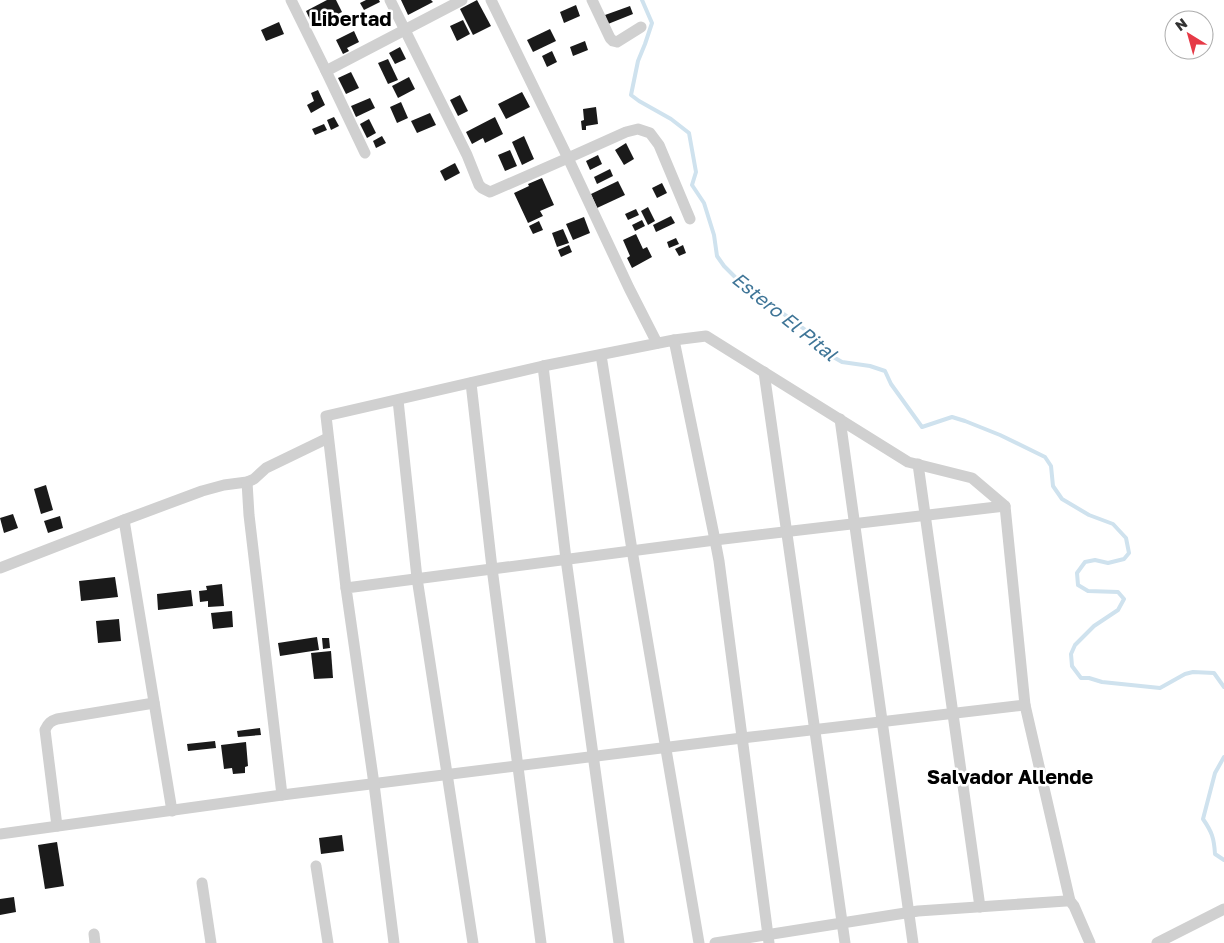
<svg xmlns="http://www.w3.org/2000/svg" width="1224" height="943" font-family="'Golos Text',sans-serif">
<rect width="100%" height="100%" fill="#fff"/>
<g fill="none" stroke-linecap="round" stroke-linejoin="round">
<!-- stream -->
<g stroke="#cfe2ee" stroke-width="4">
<polyline points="642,0 652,23 645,44 638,61 631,95 639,101 671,119 689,133 696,172 692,185 704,203 714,235 717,256 724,266 739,281 815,337 828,354 842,362 870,366 885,371 891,384 922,427 952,417 965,421 1000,435 1045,457 1051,466 1053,486 1062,499 1089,515 1113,524 1126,538 1129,553 1124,559 1108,563 1095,560 1085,562 1077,573 1078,585 1088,591 1118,592 1124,599 1118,610 1094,626 1075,645 1071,654 1072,666 1081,678 1089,678 1102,682 1160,688 1185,674 1193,672 1214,673 1224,687"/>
<path d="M 1224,757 L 1215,773 L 1203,819 C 1212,832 1214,838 1215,854 L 1224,860"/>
</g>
</g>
<!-- building -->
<g fill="#1a1a1a">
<polygon points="327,0 336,0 342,12 313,26 306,11"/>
<polygon points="366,0 379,0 380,2 364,10 360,3"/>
<polygon points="401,0 431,0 433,2 408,15"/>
<polygon points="477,0 491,26 473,35 460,9"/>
<polygon points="576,5 580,16 564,23 560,12"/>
<polygon points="630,6 633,14 608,24 605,15"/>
<polygon points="463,20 470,34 457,41 450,26"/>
<polygon points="279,22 284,34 266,41 261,30"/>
<polygon points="550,29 556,41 533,52 527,40"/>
<polygon points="354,31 359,42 347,48 349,51 343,54 336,40"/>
<polygon points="585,41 588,50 573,56 570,47"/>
<polygon points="400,47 406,59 395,64 389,53"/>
<polygon points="552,51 557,62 547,67 542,56"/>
<polygon points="388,59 398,80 388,84 378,63"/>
<polygon points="351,72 359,88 346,94 338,78"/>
<polygon points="409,77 415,89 398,98 392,86"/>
<polygon points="318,90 325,105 311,113 307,105 314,101 311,93"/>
<polygon points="522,92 530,107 506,119 498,104"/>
<polygon points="460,95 468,111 458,116 450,100"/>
<polygon points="370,98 375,108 356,117 351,106"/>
<polygon points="401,102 408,118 397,123 390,107"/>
<polygon points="596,107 598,124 586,126 586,130 582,130 581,121 584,120 583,109"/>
<polygon points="430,113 436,125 417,133 411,121"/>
<polygon points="334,117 339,126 331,130 327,120"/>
<polygon points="495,117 503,134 485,143 483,138 472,144 466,132"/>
<polygon points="369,119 376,133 367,138 360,124"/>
<polygon points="324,124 327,130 315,135 312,129"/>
<polygon points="382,136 386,143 376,148 373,141"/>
<polygon points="524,136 534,159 522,165 512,142"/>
<polygon points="626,143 634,159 624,165 615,150"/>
<polygon points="510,150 517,166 505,171 498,155"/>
<polygon points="598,155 602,164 590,170 586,161"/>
<polygon points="455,163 460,173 445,181 440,171"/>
<polygon points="610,169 613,176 597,184 594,177"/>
<polygon points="542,178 554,205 540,211 543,216 528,223 514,193 529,186 528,184"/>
<polygon points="618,181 625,195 597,208 591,194"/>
<polygon points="662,183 667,193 657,198 652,188"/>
<polygon points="648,207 655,221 648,225 641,211"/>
<polygon points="636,209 639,215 628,220 625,214"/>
<polygon points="671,216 675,223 656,232 653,225"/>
<polygon points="584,217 590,233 573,240 566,224"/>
<polygon points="642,220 645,226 635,231 632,225"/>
<polygon points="539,221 543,230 533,234 529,226"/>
<polygon points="563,229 569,243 557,247 552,233"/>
<polygon points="636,234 643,249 647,247 652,257 632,268 627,258 630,256 623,240"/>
<polygon points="676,238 679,244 669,248 667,242"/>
<polygon points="569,245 572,252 561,257 558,250"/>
<polygon points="683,245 686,253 679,256 675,249"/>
<polygon points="46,485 53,510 41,514 34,489"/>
<polygon points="13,514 18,528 4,533 0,518"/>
<polygon points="60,516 63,528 48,533 44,521"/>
<polygon points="115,577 118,597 81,601 79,581"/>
<polygon points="222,584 224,606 208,607 208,601 200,602 199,591 207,590 206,586"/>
<polygon points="191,590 193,606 158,610 157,594"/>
<polygon points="232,611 233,627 213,629 211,613"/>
<polygon points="119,619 121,641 98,643 96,621"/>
<polygon points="317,637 319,650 280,656 278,643"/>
<polygon points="322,638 329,638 330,648 323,649"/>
<polygon points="331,651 333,678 314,679 311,653"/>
<polygon points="260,728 261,735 238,737 237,731"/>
<polygon points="215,741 216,748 188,751 187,744"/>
<polygon points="246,742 248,766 245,767 245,773 233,774 232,768 224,769 221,745"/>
<polygon points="342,835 344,851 321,854 319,838"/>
<polygon points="57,842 64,886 45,889 38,845"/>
<polygon points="14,897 16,912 0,915 0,899"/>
</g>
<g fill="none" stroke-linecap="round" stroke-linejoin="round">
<!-- street -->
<g stroke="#d0d0d0" stroke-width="11">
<polyline points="291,0 326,71 365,153"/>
<polyline points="390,0 467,155 479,185 482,188 490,192 568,158 629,288 657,343"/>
<polyline points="491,0 568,158 626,132 638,129 650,133 659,145 690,219"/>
<polyline points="592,0 610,38 613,41 617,42 641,27"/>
<polyline points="326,71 462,0"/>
<polyline points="674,340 706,336 908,462 972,478 1005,506 1025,705 1070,901"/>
<polyline points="601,355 632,550 699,943"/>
<polyline points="543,366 566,559 619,943"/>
<polyline points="764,372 845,943"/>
<polyline points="471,383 492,568 541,943"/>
<polyline points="398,400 417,578 473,943"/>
<polyline points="840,419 913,943"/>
<polyline points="918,464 980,907"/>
<polyline points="124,520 172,811"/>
<polyline points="0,568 124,520 202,491 224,485 247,482 254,479 266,468 328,438"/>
<polyline points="346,588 326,416 543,366 674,340 715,540 1005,506"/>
<polyline points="282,795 742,738 1025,705"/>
<path d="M 57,826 L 45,730 C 48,723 51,721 57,719 L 154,703"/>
<polyline points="0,834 282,795 249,515 247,482"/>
<polyline points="316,866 328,943"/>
<polyline points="202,883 211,943"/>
<polyline points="94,934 95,943"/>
<polyline points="394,943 374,784 346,588 715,540 719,561 769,943"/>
<polyline points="715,943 918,911 1066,901 1070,901 1074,906 1090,943"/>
<polyline points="1157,943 1224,909"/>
</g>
</g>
<g text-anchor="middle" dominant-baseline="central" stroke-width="5" stroke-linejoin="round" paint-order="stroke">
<!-- water labels -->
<g font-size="19" font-style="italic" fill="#3f7597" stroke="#fff">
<text transform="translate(785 316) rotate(39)">Estero El Pital</text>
</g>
<!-- quarter labels -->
<g font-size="20" font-weight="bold" fill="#000" stroke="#fff">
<text x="351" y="18">Libertad</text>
<text x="1010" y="776">Salvador Allende</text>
</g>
</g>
<!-- north arrow -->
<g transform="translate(1189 35) rotate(323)"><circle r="24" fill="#ffffff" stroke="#adadad"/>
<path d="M0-4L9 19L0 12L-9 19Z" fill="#e63946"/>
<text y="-8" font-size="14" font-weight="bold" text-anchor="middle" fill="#333333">N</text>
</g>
</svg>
